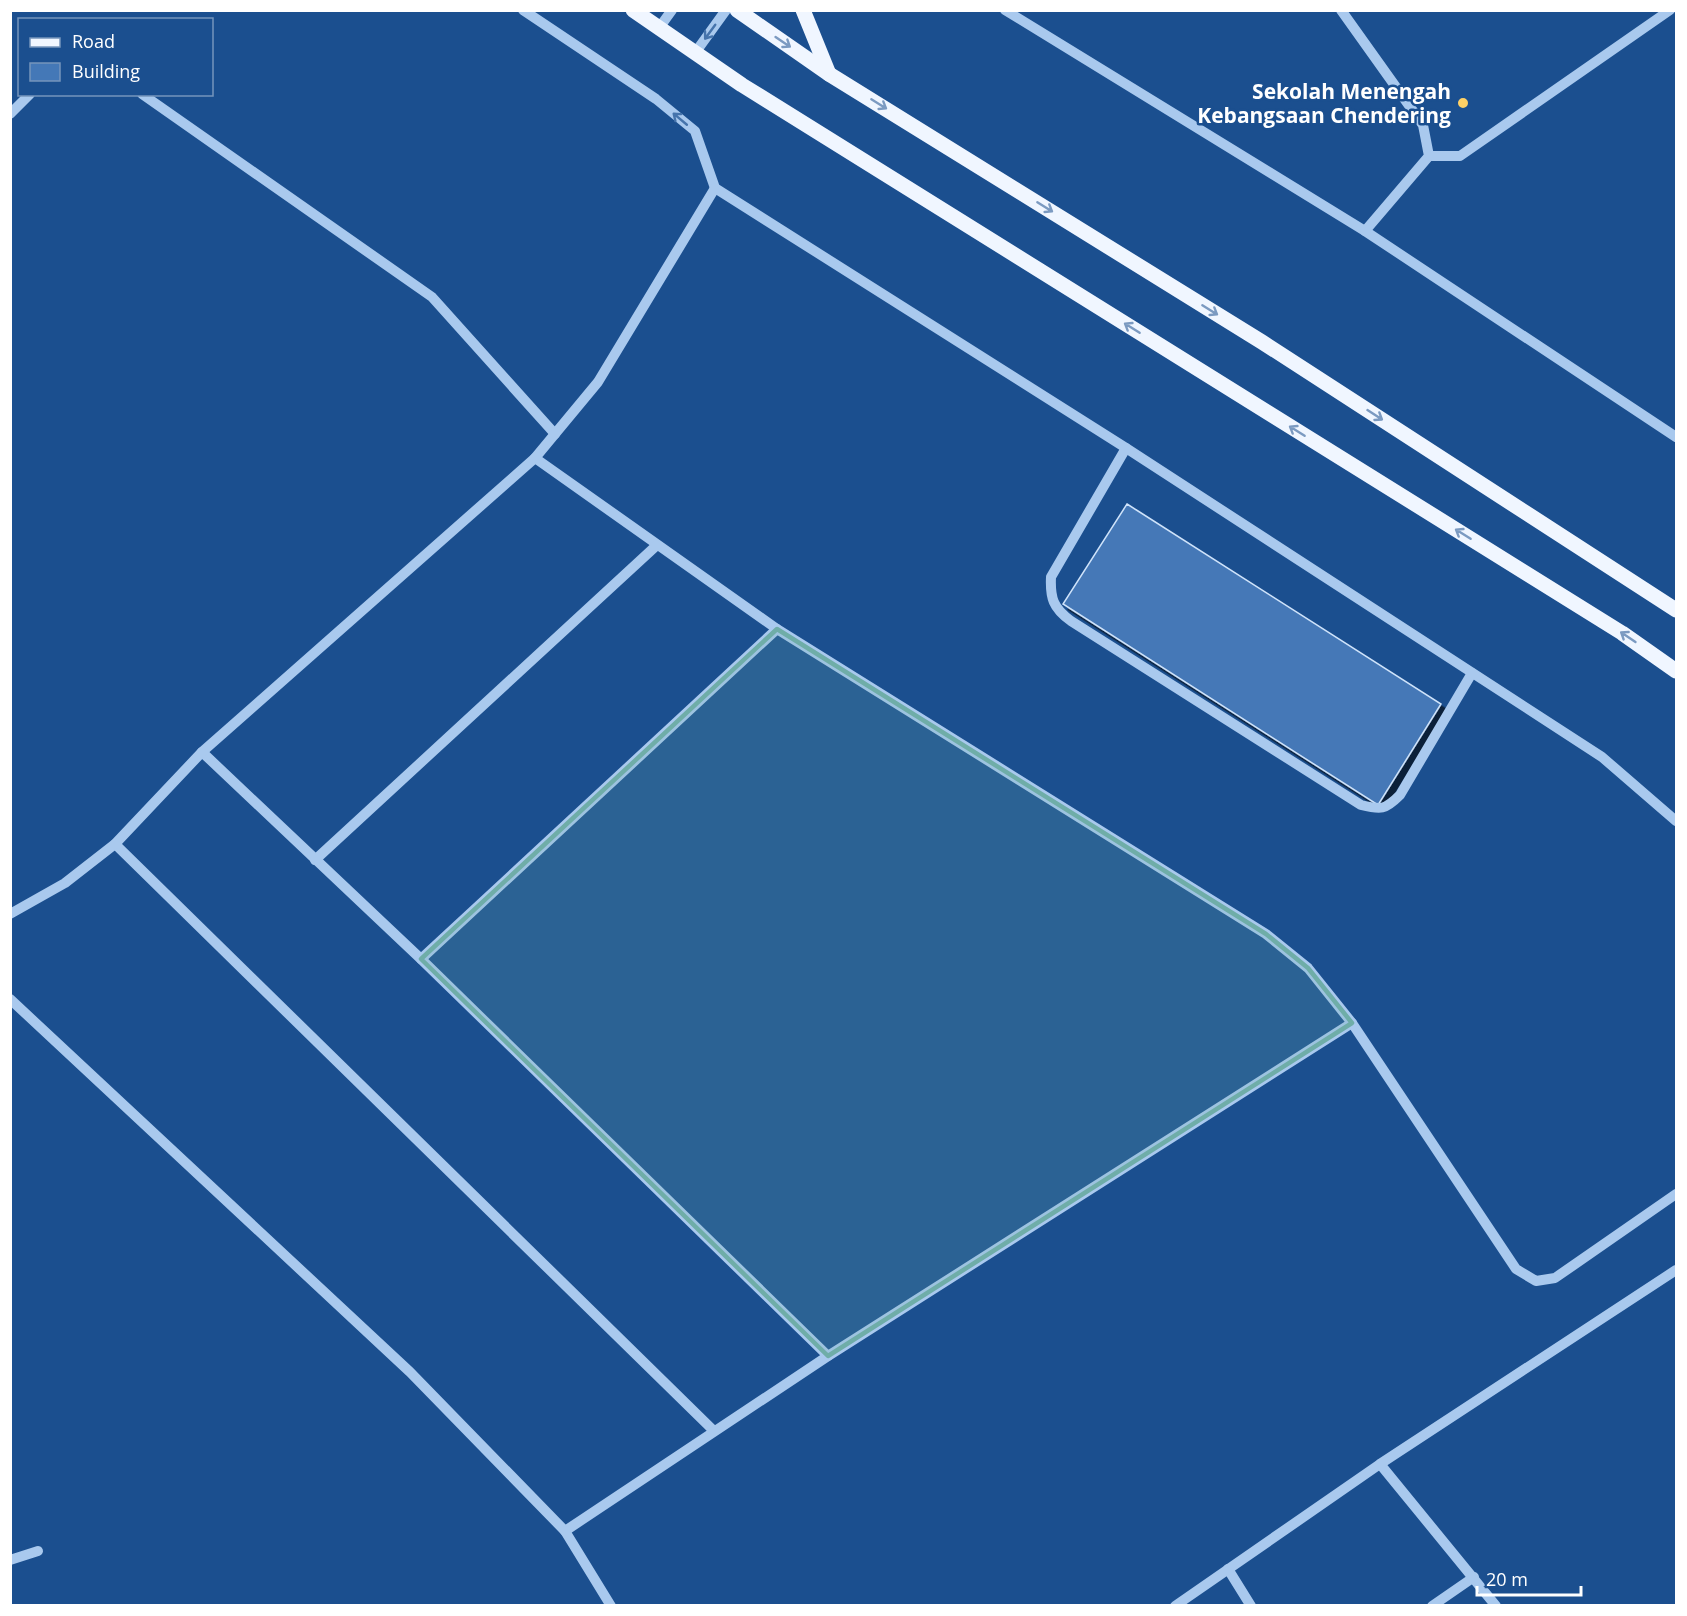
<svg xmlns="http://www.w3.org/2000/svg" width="1687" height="1616" font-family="'Open Sans',sans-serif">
<defs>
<filter id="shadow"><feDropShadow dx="5.5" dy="5.5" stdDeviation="0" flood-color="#0009"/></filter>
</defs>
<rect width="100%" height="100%" fill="#1b4f8f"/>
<!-- building -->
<polygon fill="#4478b7" stroke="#cfe3fa" stroke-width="1.5" filter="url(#shadow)" points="1127,504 1441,704 1378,805 1063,604"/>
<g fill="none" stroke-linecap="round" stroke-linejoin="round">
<!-- minor -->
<g stroke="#a9c9ee" stroke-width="10">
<polyline points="523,10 656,99 695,131 715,188 1126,448 1602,757 1676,821"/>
<polyline points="1005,10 1365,231 1676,437"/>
<polyline points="1341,10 1423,125 1429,156 1365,231"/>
<polyline points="659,28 672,10"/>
<polyline points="695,53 726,10"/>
<polyline points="142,94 432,297 555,434"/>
<polyline points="10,114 30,94"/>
<polyline points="1429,156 1460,156 1670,10"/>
<path d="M 1126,448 L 1051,577 C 1050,598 1053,608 1071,621 L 1361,805 C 1381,810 1385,810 1400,795 L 1472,673"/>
<polyline points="535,458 777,629"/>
<polyline points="202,752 421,959 828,1356"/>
<polyline points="115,844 714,1431"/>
<polyline points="315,860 657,545"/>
<polyline points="10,914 65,883 115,844 202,752 535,458 598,382 715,188"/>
<polyline points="421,959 777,629 1266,934 1308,968 1352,1023 1516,1269 1536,1281 1555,1278 1676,1194"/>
<polyline points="10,999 410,1372 565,1531 828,1356 1352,1023"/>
<polyline points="1380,1464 1496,1606"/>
<polyline points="565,1531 611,1606"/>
<polyline points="10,1560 38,1551"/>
<polyline points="1228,1569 1251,1606"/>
<polyline points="1175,1606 1380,1464 1676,1270"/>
<polyline points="1432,1606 1474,1577"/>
</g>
<!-- major -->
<g stroke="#f0f6ff" stroke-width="15">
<polyline points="633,10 742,85 1622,633 1676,671"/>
<polyline points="737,10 829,74 1262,342 1676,610"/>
<polyline points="803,10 829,74"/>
</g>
</g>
<!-- one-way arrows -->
<defs><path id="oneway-shaft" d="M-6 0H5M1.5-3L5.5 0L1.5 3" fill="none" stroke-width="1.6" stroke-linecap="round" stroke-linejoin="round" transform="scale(1.5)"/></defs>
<g stroke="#4674ac">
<use href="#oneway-shaft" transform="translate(710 32) rotate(126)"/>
<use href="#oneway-shaft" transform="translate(680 119) rotate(-140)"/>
</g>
<g stroke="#7b9ac1">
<use href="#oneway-shaft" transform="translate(783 42) rotate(34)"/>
<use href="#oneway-shaft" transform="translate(879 104) rotate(32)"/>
<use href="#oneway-shaft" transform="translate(1045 207) rotate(32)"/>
<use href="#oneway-shaft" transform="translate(1210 310) rotate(32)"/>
<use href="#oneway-shaft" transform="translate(1132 328) rotate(-148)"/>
<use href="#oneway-shaft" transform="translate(1375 415) rotate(33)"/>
<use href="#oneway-shaft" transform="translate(1297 431) rotate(-148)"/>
<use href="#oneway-shaft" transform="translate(1463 534) rotate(-148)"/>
<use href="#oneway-shaft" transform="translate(1628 637) rotate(-146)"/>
</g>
<!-- marked area -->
<path fill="#6fada8" fill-opacity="0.2" stroke="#6fada8" stroke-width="4.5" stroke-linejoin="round" d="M 777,629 L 1266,934 L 1308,968 L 1352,1023 L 828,1356 L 421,959 Z"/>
<!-- markers -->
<circle fill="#ffd166" stroke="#1b4f8f" stroke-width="2" cx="1463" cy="103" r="6"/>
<g text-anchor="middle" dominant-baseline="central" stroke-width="5" stroke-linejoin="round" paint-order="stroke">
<!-- poi labels -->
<g font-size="21" font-weight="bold" fill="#fff" stroke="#1b4f8f" text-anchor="end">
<text x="1451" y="91">Sekolah Menengah<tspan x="1451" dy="24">Kebangsaan Chendering</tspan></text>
</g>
</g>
<!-- border -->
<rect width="1687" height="1616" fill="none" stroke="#ffffff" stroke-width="24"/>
<!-- legend -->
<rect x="18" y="18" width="195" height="78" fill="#1b4f8f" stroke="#7695bc" stroke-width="1.5"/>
<rect x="30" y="38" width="30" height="9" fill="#f0f6ff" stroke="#7695bc" stroke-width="1.5"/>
<text x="72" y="48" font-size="18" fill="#ffffff">Road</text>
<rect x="30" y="63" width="30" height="18" fill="#4478b7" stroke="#7695bc" stroke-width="1.5"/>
<text x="72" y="78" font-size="18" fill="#ffffff">Building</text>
<!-- scale -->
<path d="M1477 1586v9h104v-9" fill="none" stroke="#ffffff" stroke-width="3"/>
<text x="1486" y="1586" font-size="18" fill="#ffffff" stroke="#1b4f8f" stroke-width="4.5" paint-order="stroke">20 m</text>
</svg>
